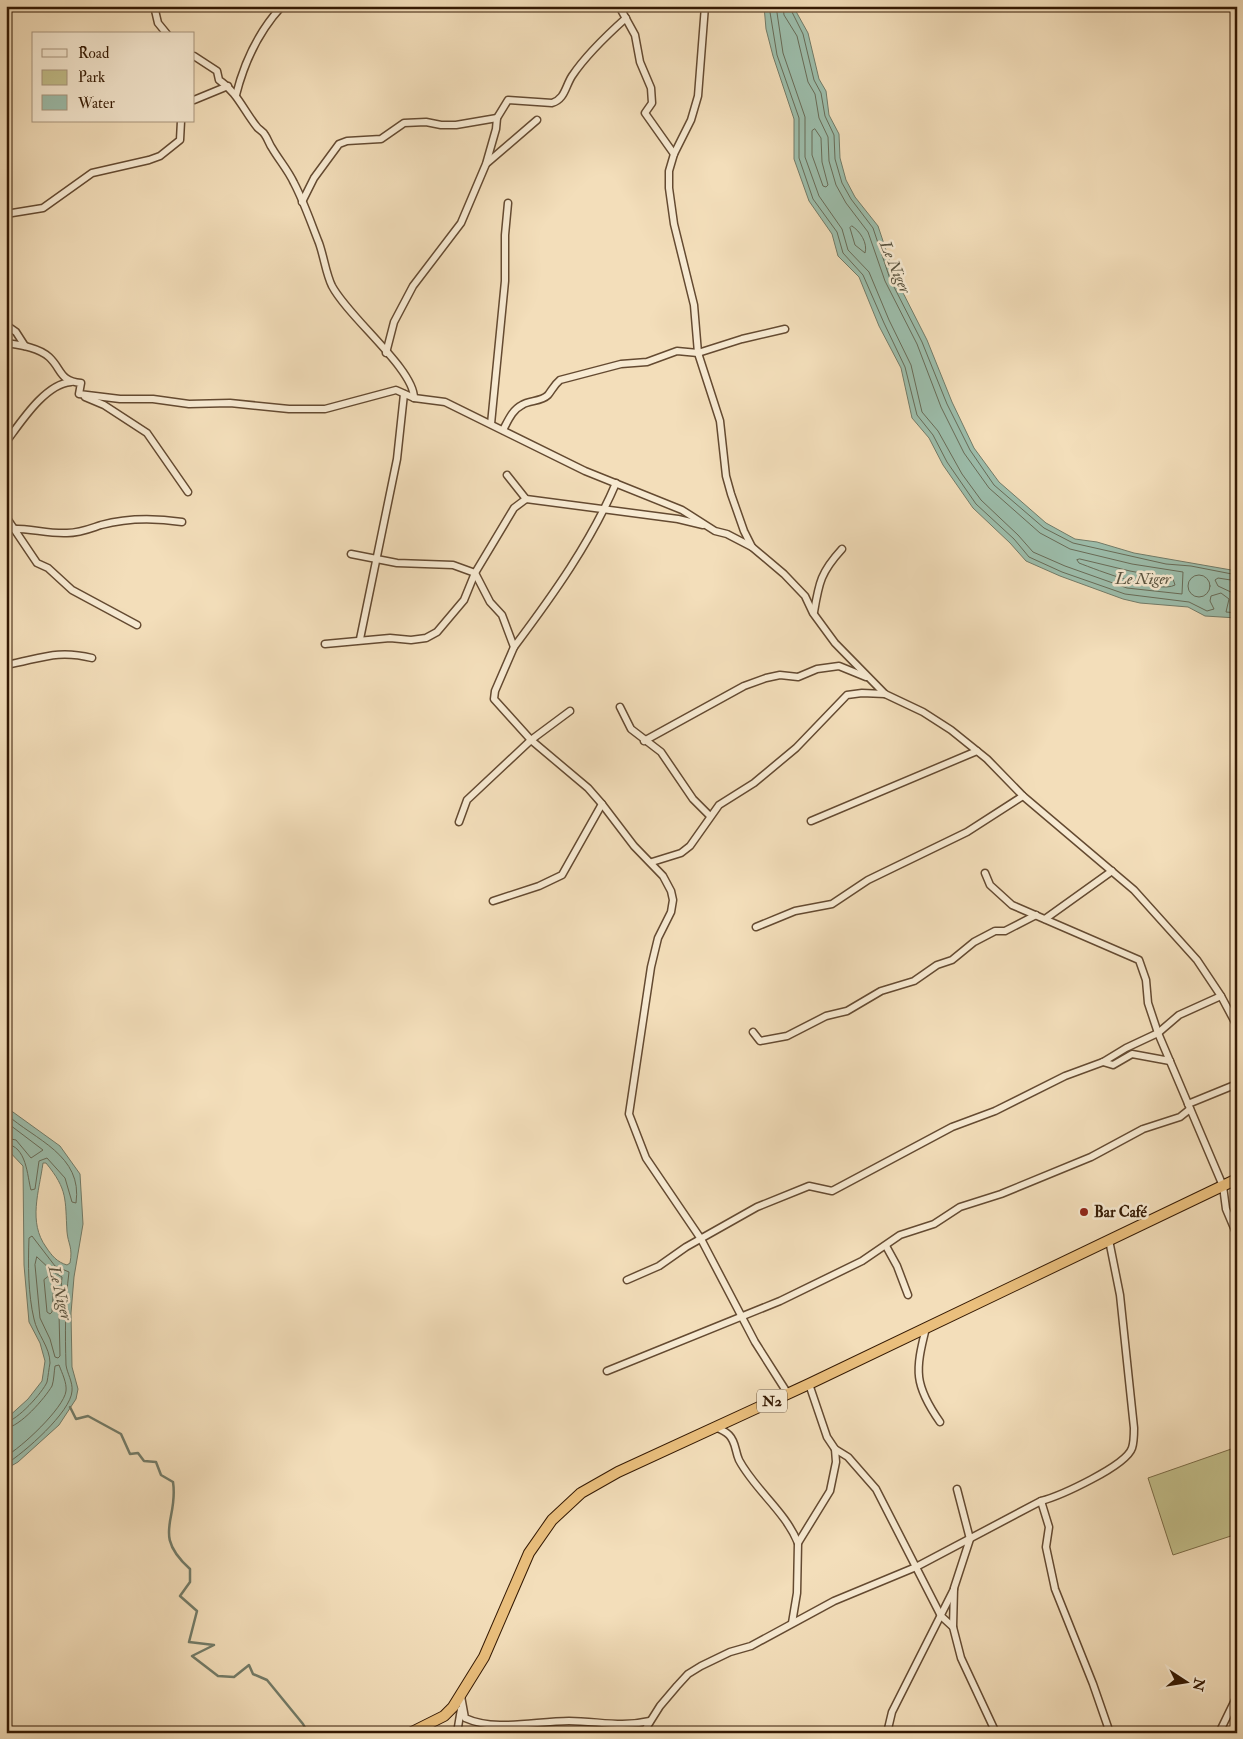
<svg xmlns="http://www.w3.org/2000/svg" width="1243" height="1739" font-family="'IM FELL Double Pica',serif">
<rect width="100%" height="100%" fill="#f3deba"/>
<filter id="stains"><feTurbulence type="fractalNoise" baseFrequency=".004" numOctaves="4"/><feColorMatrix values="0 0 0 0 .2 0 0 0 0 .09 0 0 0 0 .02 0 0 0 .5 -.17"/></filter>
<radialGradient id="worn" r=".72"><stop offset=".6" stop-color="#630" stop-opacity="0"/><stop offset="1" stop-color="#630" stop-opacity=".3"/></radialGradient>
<!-- green -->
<polygon fill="#c2bf8b" stroke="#7b6c47" points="1237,1447 1237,1534 1173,1555 1148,1478"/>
<!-- water -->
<g fill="#9cbdab" stroke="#727b68" fill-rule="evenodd">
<polygon points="764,6 793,6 808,33 819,79 826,91 829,115 839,134 840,158 846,180 855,197 878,226 895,277 927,340 952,402 974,448 999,482 1046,523 1075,539 1097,542 1134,553 1237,571 1237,618 1205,616 1188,607 1140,603 1123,599 1060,576 1026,561 1010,543 973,508 943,465 929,438 912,418 901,368 879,326 859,277 838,256 832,234 809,201 794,159 794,119 773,56 766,29"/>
<path d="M 6,1107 L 60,1146 L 80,1174 L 83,1224 L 74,1277 L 71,1313 L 72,1367 L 78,1389 L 76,1399 L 59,1425 L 18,1462 L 6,1469 L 6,1419 L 28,1399 L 42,1381 L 45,1361 L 40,1343 L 29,1322 L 24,1265 L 23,1166 L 6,1148 ZM 43,1163 L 46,1163 C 68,1190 65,1199 67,1232 C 68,1244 73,1247 70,1263 L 67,1265 C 57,1262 52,1256 46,1247 C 28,1222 39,1192 43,1163 Z"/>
</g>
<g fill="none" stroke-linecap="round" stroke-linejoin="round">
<!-- shore -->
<g stroke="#686b57" stroke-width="1">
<polyline points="769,6 777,55 799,118 799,158 813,199 837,232 843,253 863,275 884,323 905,367 917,415 933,435 947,462 976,504 1014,539 1029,557 1062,572 1125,594 1189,602 1207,611 1214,609 1210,601 1211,596 1221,593 1229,599 1226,612 1237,613"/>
<polyline points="776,6 783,53 805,117 805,157 819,196 842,229 848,250 869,272 889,320 911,365 922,412 938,431 962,474 981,500 1018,535 1033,552 1065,566 1127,588 1182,594 1183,572 1132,564 1070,549 1040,533 989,488 964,453 941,407 917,344 885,281 868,232 846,203 836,185 829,161 828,137 819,118 815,94 808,82 797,36 784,15 783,6"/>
<polyline points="789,6 803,34 814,80 821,93 825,116 834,135 835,159 842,183 851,199 873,228 890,279 922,342 947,404 970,450 994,485 1044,528 1073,543 1166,564 1191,566 1237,575"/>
<polygon points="815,129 821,138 822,162 828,185 826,187 823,186 812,155 812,131"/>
<path d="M 852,226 C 860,231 868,243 865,253 L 855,245 L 850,228 Z"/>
<path d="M 1080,559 L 1130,571 L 1173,579 L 1175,585 C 1159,594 1097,570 1079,563 L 1077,560 Z"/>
<circle cx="1199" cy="586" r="11"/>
<polyline points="1237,581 1218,578 1215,580 1218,586 1233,593 1237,606"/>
<path d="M 6,1114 C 35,1140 83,1155 76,1203 L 72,1202 L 65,1178 L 47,1158 L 39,1161 L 35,1189 L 31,1190 C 27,1176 27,1146 6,1144"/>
<polyline points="6,1122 43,1150 31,1158 16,1140 6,1138"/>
<polygon points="37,1257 52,1271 62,1277 59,1313 60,1356 58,1358 55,1357 50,1339 40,1318 35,1265"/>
<polygon points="48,1277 54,1282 52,1312 50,1314 47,1312 44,1280"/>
<path d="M 6,1422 C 17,1421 43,1392 47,1382 C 48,1377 49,1368 50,1363 C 50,1347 37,1334 34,1319 C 28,1294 28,1264 29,1238 L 32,1236 L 55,1266 L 69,1272 C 65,1303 65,1334 66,1365 C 67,1373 73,1382 72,1391 C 71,1412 24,1453 6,1464"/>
<path d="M 6,1428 C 20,1427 45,1398 52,1386 C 54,1380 54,1372 55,1366 L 59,1365 C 62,1373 67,1383 66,1391 C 64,1408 21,1448 6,1456"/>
</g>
<!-- stream -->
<g stroke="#727b68" stroke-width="2.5">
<path d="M 70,1407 L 76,1419 L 88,1416 L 121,1434 L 130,1454 L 138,1453 L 144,1461 L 156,1462 L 161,1475 L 173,1482 C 179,1520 151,1534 190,1569 L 190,1582 L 180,1596 L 197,1611 L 189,1642 L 214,1645 L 192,1656 L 218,1676 L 234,1677 L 249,1665 L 253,1674 L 267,1680 L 303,1724 L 308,1733"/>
<polyline points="321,1733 326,1729"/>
</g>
<!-- minor casing -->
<g stroke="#644a31" stroke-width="9">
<g id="minor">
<polyline points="154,6 158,23 167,34"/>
<polyline points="619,6 635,35 640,62 651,88 652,103 645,113 674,154"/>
<polyline points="705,6 698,96 691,120 674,154 669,171 669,188 674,224 694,305 698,353 720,421 726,476 731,494 744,531 752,547"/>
<path d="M 194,56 L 217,71 L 219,80 C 237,92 244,111 257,127 C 259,130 263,131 265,135 C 268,139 269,144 272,148 C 279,160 288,170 294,183 C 304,202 311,223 319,243 C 324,257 326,274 332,286 C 349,318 414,369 414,398"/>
<path d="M 236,95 C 244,63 259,31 282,6"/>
<polyline points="194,100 228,86"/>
<polyline points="487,163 537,120"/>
<polyline points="302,202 314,178 339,144 347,141 381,139 404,123 426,122 441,125 456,125 497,118"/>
<polyline points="6,214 43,208 92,173 149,160 160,156 180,140 181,121"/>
<polyline points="6,325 16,332 25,346"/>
<path d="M 6,343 C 19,345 38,347 49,357 C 62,369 59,381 81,383 L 79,394 L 120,399 L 153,399 L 189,404 L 230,403 L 289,409 L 325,409 L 396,390 L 414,398 L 445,402 L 585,471 L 682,510 L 715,531 L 727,534 L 752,547 L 784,574 L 805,596 L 813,613 L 835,643 L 885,694 L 923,712 L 951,730 L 987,759 L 1023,796 L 1134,890 L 1197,960 L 1221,996 L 1237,1026"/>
<path d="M 386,353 L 394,322 L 413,286 L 461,223 L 486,164 L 496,129 L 497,118 L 508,100 L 552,103 C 565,99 565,87 572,76 C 586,55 607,35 626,18"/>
<polyline points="85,397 104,405 147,433 188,492"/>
<polyline points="491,424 505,281 505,235 508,203"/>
<path d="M 503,430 C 508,421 512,410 522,405 C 529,400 541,402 548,395 C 552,390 554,385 560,380 L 621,364 L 647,362 L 677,351 L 698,353 L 742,339 L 785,329"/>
<path d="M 6,442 C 21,422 45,384 71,382"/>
<polyline points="507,475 526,499 678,519 703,525"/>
<polyline points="6,517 37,563 48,568 72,590 137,625"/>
<path d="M 6,529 C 27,527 46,534 67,533 C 80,533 89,529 101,525 C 127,518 155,518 182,522"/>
<polyline points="351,554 397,563 453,565 475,573 490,602 502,615 514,647 495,691 494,699 531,740 588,788 602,804 634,846 663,876 671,891 673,900 671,912 658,938 651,967 629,1114 646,1158 701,1239 755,1342 788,1394"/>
<path d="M 814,612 C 819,582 821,572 842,549"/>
<polyline points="360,639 397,459 404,394"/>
<polyline points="325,644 390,638 411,640 426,638 437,632 464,600 475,573 514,508 526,499"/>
<path d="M 514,647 C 553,595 591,542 616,483"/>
<path d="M 6,665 C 40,659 56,649 92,658"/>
<polyline points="620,707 631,729 661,752 693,799 710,816"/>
<polyline points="644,741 744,686 766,678 780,675 798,677 817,669 839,666 866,677"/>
<polyline points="811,821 977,751"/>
<polyline points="459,822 467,800 531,740 570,711"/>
<polyline points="652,862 681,853 690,846 719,805 754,783 796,748 847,695 862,693 885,694"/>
<polyline points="985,873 990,885 1012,905 1139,960 1146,980 1148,1003 1158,1033 1223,1186 1226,1209 1237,1235"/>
<polyline points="493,901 539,886 562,875 602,804"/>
<polyline points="1045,919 1112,871"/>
<polyline points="756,927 795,911 832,904 868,880 967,832 1023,796"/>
<polyline points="753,1032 760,1041 787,1036 826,1016 847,1011 881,991 914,981 937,965 952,960 974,942 995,931 1005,931 1036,915"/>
<polyline points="1103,1062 1113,1065 1132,1054 1170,1061"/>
<polyline points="1188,1104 1237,1084"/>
<polyline points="886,1246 897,1266 908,1295"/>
<polyline points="627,1280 659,1266 686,1247 757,1207 809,1186 832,1191 952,1127 995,1111 1065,1076 1103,1062 1126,1048 1158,1033 1179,1015 1221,996"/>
<path d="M 926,1328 C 915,1371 914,1385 940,1422"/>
<polyline points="607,1371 780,1301 862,1261 900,1235 934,1224 960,1207 1001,1194 1091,1157 1143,1129 1180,1117 1190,1109"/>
<polyline points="809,1384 827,1437 835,1449 848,1457 876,1489 941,1616 953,1627"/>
<path d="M 715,1427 C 720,1429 725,1431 729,1435 C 736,1442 735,1451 739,1460 C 755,1490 785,1511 798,1543"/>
<polyline points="957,1489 970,1539 954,1588 953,1627 961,1658 996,1733"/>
<polyline points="1041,1501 1049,1527 1046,1547 1055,1589 1093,1684 1110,1733"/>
<polyline points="792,1623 797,1593 798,1543 830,1491 836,1462 835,1449"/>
<path d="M 461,1696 L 465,1718 C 496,1732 535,1721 569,1721 C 598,1721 620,1728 650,1721"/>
<polyline points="457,1733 461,1709"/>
<path d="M 643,1733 L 660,1706 L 677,1686 L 688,1674 L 701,1666 L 730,1652 L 751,1646 L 834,1601 L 916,1567 L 1041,1501 C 1060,1496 1126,1466 1132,1448 C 1134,1442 1134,1434 1134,1428 L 1120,1295 L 1109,1240"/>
<polyline points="887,1733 892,1712 954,1589"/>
<polyline points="1219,1733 1237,1696"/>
</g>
</g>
<!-- trunk casing -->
<g stroke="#341903" stroke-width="12">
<polyline id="trunk" points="410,1733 444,1716 453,1707 484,1657 529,1553 552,1520 581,1493 618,1472 809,1384 1237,1179"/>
</g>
<!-- minor -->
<use href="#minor" stroke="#f7ead2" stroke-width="6"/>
<!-- trunk -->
<use href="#trunk" stroke="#eabf7d" stroke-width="10"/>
</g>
<!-- markers -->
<circle fill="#8f2418" stroke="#f7ead2" stroke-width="2" cx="1084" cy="1212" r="5"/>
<g text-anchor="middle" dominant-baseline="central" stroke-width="5" stroke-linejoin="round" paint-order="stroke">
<!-- shield labels -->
<rect fill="#f7ead2" stroke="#6e5841" stroke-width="1" x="757" y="1389.5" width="30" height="23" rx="4"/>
<g font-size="14" font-weight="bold" fill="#341903">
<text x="772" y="1401">N2</text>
</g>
<!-- poi labels -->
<g font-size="15" font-weight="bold" fill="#341903" stroke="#f7ead2" text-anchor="start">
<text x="1094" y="1212">Bar Café</text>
</g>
<!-- water labels -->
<g font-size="16" font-style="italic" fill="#58523e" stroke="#f7ead2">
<text transform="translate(895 267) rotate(67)">Le Niger</text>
<text x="1143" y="579">Le Niger</text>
<text transform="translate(60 1293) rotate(76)">Le Niger</text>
</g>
</g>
<!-- margin -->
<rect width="1243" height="1739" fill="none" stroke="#f3deba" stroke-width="25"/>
<rect x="8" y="8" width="1228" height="1724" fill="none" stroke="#341903" stroke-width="2.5"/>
<rect x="12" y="12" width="1218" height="1714" fill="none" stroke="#341903"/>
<!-- legend -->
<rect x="32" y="32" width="162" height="90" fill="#f7ead2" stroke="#a9967f"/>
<rect x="42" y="49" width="25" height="8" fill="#f7ead2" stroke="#a9967f"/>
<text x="78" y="58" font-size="15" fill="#341903">Road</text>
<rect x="42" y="70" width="25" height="15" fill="#c2bf8b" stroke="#a9967f"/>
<text x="78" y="82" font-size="15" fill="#341903">Park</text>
<rect x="42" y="95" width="25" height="15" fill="#9cbdab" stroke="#a9967f"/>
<text x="78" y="108" font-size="15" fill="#341903">Water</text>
<!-- north arrow -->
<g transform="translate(1186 1682) rotate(102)" stroke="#f7ead2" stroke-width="4" paint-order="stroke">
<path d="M0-4L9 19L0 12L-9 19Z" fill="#341903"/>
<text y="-8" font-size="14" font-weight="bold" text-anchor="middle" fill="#341903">N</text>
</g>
<rect width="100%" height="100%" filter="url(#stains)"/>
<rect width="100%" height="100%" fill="url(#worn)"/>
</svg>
